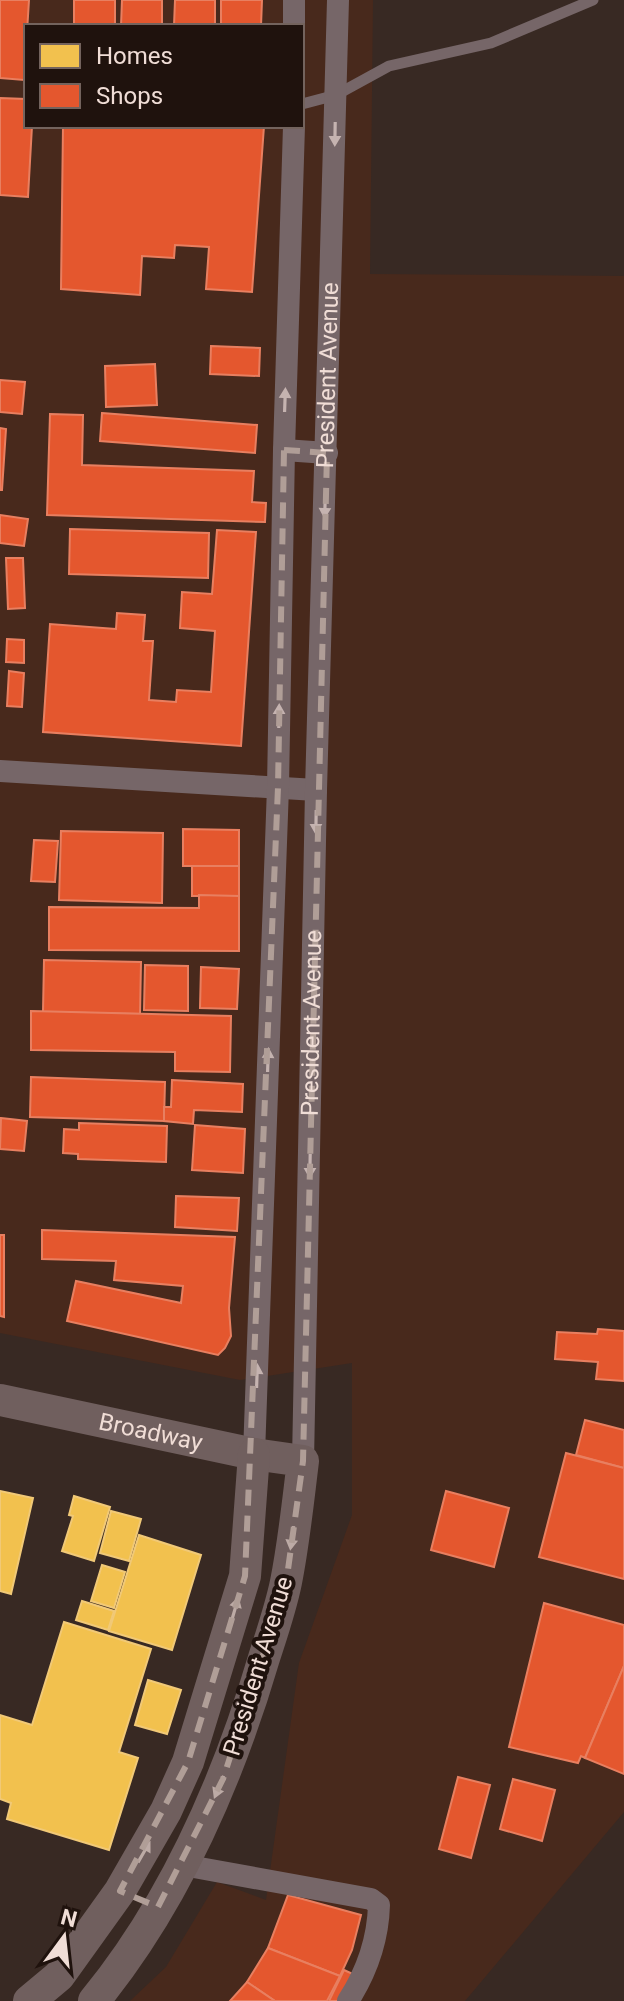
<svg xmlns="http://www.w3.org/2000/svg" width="624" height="2001" font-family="Roboto,sans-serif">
<rect width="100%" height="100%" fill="#382923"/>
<!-- built -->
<path fill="#48291c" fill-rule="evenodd" d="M 0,0 L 373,0 L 370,274 L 624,276 L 624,1812 L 465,2001 L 130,2001 L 166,1967 L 217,1882 L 266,1900 L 299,1663 L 352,1515 L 352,1363 L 240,1380 L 0,1333 ZM 26,26 L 302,26 L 302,126 L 26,126 Z"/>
<!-- homes -->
<g fill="#f2c14e" stroke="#f1c977" stroke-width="2">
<polygon points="0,1491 33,1498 11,1594 0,1591"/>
<polygon points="74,1496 110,1507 94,1561 62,1551 73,1516 69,1515"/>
<polygon points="111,1511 141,1519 129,1561 100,1553"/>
<polygon points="139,1535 201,1555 172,1650 109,1631"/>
<polygon points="102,1565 125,1572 114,1608 91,1601"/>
<polygon points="82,1601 114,1611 108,1630 76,1620"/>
<polygon points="64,1622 151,1649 119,1752 138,1758 109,1850 7,1819 11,1803 0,1799 0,1715 32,1725"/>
<polygon points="148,1680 181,1690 167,1734 135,1725"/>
</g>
<!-- shops -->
<g fill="#e4572e" stroke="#e87f60" stroke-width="2">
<polygon points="0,0 29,0 24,80 0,78"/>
<rect x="74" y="0" width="41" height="26"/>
<polygon points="122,0 162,0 162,26 121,26"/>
<polygon points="175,0 215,0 215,26 174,26"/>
<polygon points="221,0 262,0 261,26 221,26"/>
<polygon points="0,98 26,99 26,126 32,126 28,197 0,195"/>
<polygon points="63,126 264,126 252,292 206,289 209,247 175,245 174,258 142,256 140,295 61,289"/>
<polygon points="211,346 260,348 259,376 210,374"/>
<polygon points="155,364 157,405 106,407 105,366"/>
<polygon points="0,380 25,382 22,414 0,412"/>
<polygon points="102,413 257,425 255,453 100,441"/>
<polygon points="50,414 83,415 82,465 254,471 252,502 266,503 265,522 47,515"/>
<polygon points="0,428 6,429 2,490 0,490"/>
<polygon points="0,515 28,519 24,546 0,543"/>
<polygon points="70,529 209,533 208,578 69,574"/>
<polygon points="217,530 256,532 241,746 43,732 50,624 116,629 117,613 145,615 143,641 153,641 149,700 176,702 177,690 211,692 215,631 180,628 182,592 212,594"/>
<polygon points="6,558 23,558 25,608 8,609"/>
<polygon points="7,639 24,640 24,663 6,662"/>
<polygon points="9,671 24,673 22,707 7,706"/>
<polygon points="183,829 239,830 239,866 183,866"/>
<polygon points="61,831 163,833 162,903 59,900"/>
<polygon points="34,840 58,841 55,882 31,881"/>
<rect x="192" y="866" width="47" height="30"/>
<polygon points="199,895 239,896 239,951 49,950 49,907 199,908"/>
<polygon points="44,960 141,962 140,1014 43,1012"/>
<polygon points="145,965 188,966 188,1011 144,1010"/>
<polygon points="201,967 239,969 237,1009 200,1008"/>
<polygon points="31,1011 231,1016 230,1072 175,1071 175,1052 31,1050"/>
<polygon points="31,1077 165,1082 164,1121 30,1117"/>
<polygon points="172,1080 243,1084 242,1112 194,1110 193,1124 164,1121 164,1107 171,1107"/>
<polygon points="1,1118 27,1121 24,1151 0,1149"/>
<polygon points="79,1123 167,1126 166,1162 78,1159 78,1154 63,1153 64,1129 79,1130"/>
<polygon points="195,1125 245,1129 243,1173 192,1170"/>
<polygon points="176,1196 239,1198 237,1231 175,1227"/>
<polygon points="42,1230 235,1237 229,1308 231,1336 225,1348 218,1355 67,1321 76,1281 181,1303 183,1286 114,1280 116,1261 42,1259"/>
<polygon points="0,1235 4,1235 4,1317 0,1316"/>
<polygon points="598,1329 624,1331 624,1381 596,1379 598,1362 555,1359 557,1332 597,1334"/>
<polygon points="585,1420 624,1430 624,1468 576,1455"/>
<polygon points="566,1453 624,1468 624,1579 539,1557"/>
<polygon points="446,1491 509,1508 494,1567 431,1550"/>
<polygon points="544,1603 624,1625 624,1666 585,1758 581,1756 578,1763 509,1747"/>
<polygon points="624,1666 624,1774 585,1758"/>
<polygon points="458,1777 490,1785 471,1858 439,1849"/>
<polygon points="513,1779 555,1790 542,1841 500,1829"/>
<polygon points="288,1895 361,1915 352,1950 340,1976 268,1948"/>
<polygon points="268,1948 340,1976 327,2001 275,2001 247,1982"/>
<polygon points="344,1970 355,1975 343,2001 329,2001"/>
<polygon points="247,1982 275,2001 230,2001"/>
</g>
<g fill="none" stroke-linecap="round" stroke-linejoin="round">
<!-- lane -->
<polyline stroke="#766668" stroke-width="11" points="302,104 336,95 389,66 491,43 593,0"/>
<!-- street -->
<g stroke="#766668" stroke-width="22">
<polyline points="294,26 294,0"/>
<polyline points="284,450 327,453"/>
<polyline points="0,771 316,790"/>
<polyline points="254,1454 278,787 284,450 294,126"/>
<path id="s1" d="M 303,1461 L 316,790 L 338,0"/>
<path d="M 183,1865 L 371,1899 L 379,1905 C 378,1939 366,1973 348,2001"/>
</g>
<!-- secondary -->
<g stroke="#705f5e" stroke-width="32">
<path id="s2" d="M 0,1400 L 254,1454 L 303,1461 C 298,1501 294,1542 286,1582 C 281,1607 272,1633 264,1658 C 228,1780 175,1902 94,2001"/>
<polyline points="29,2001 59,1976 120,1891 166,1811 188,1762 245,1576 254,1454"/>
</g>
</g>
<!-- one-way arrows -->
<defs><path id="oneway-solid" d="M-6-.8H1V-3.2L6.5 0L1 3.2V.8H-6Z" transform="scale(2)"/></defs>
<g fill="#c5b3b0">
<use href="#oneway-solid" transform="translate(335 134) rotate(91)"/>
<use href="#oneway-solid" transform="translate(285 400) rotate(-88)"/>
<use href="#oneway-solid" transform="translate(325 506) rotate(92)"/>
<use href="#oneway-solid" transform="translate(279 716) rotate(-89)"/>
<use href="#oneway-solid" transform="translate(316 822) rotate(91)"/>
<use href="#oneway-solid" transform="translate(268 1060) rotate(-88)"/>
<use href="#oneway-solid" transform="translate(310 1166) rotate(91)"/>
<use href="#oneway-solid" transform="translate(257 1376) rotate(-88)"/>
</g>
<g fill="#bdaba6">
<use href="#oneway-solid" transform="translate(292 1538) rotate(98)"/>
<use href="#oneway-solid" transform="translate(235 1609) rotate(-74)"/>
<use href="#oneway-solid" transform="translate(219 1787) rotate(113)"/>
<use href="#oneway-solid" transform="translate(144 1852) rotate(-60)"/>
</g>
<!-- marked area -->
<path fill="none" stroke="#b09e97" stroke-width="6" stroke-dasharray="16 10" stroke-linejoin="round" d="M 284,450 L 327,453 L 303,1461 L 286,1584 L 223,1779 L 158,1907 L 120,1891 L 188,1762 L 245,1576 L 278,787 Z"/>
<g text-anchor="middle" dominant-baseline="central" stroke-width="8" stroke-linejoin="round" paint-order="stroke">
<!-- street labels -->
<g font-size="24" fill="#f0ddd6" stroke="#1f120d">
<text stroke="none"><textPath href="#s1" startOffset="1086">President Avenue</textPath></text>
<text stroke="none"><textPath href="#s1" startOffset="438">President Avenue</textPath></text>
<text stroke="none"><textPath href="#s2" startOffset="154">Broadway</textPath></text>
<text transform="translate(258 1666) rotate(-73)">President Avenue</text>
</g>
</g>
<!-- legend -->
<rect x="24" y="24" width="280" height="104" fill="#1f120d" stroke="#73635d" stroke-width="2"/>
<rect x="40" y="44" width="40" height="24" fill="#f2c14e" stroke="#73635d" stroke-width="2"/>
<text x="96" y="64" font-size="24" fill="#f0ddd6">Homes</text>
<rect x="40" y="84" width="40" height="24" fill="#e4572e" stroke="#73635d" stroke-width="2"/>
<text x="96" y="104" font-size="24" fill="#f0ddd6">Shops</text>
<!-- north arrow -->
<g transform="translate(64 1937) rotate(15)" stroke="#1f120d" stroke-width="6" paint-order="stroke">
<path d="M0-6L14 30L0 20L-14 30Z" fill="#f0ddd6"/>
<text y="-12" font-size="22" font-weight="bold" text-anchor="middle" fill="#f0ddd6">N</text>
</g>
</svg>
